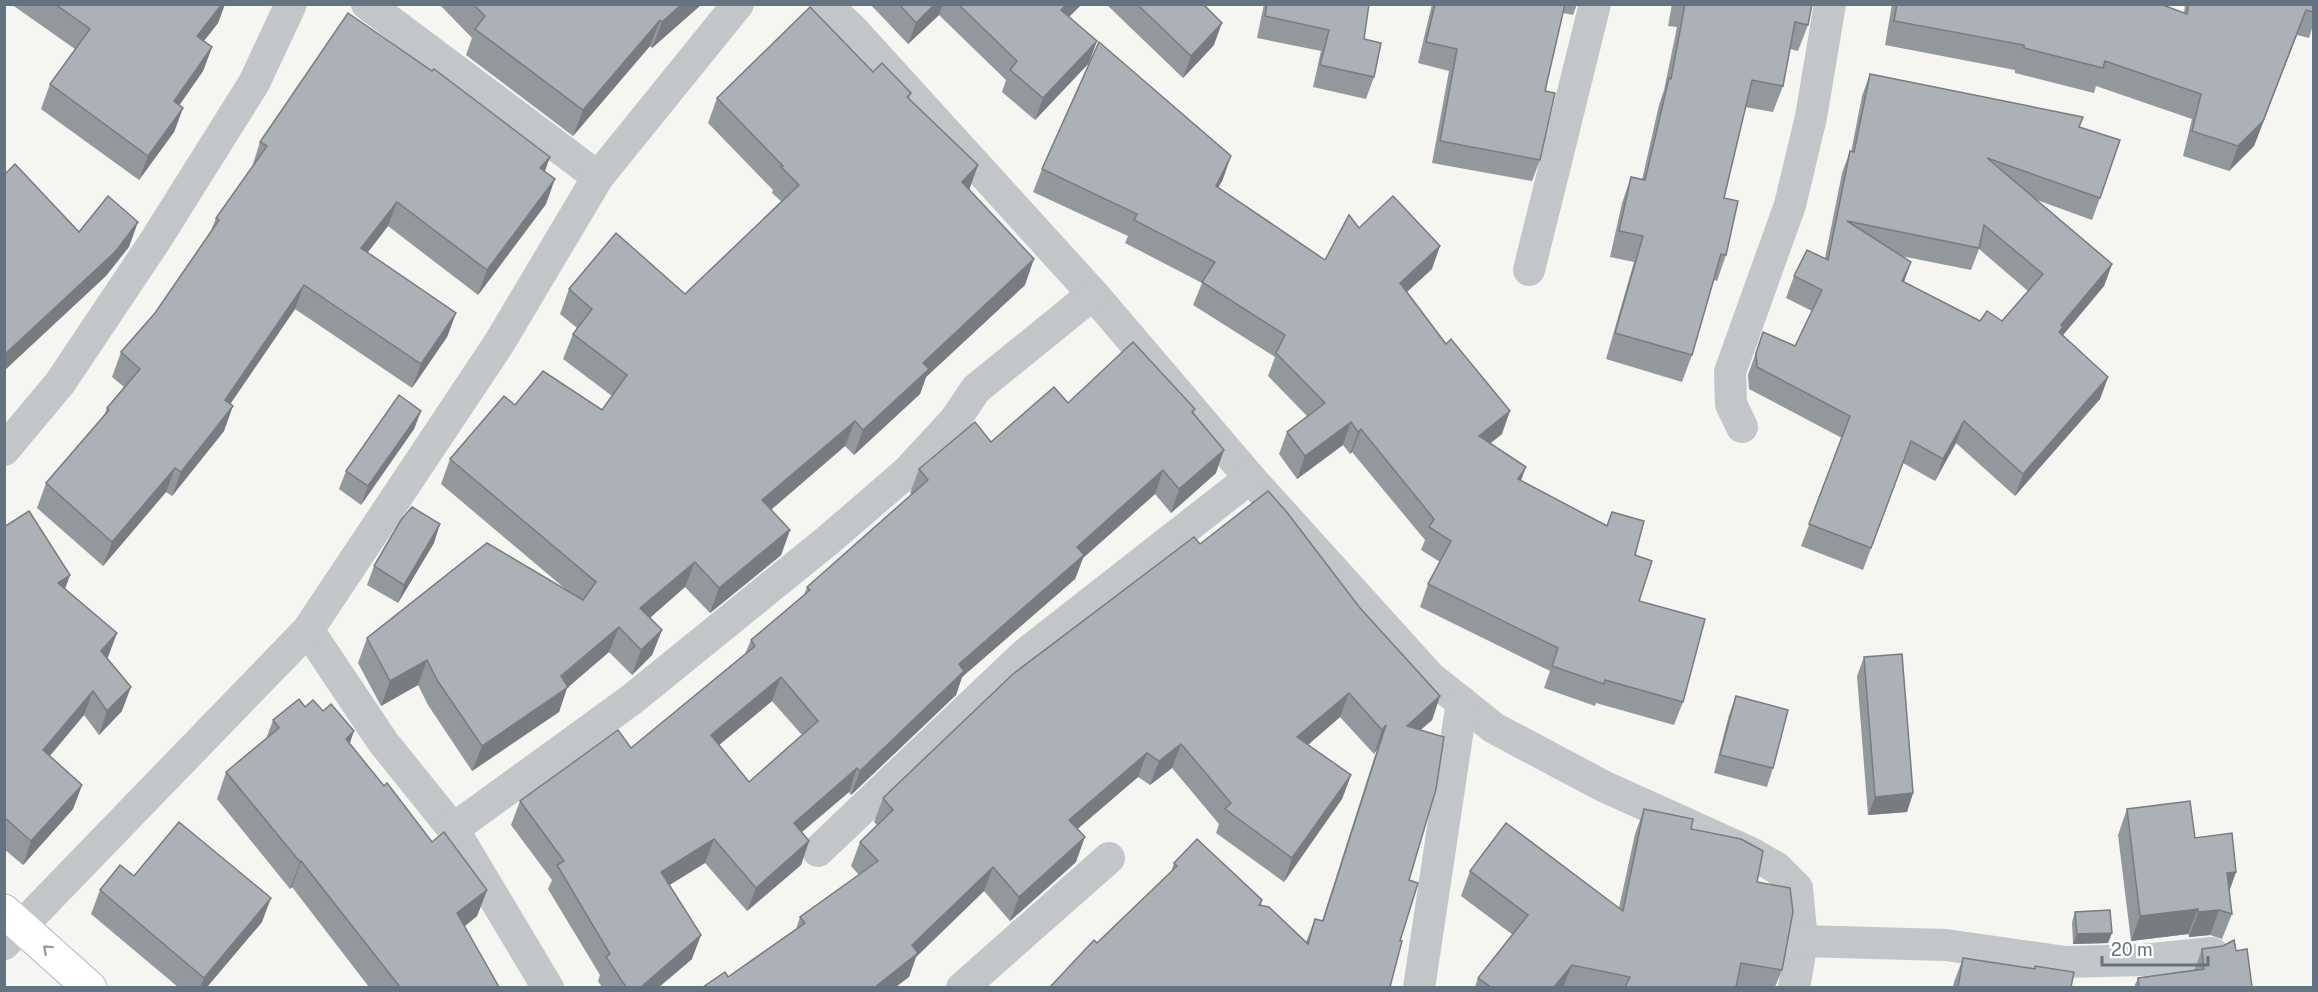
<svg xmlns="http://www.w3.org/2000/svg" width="2318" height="992" font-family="'Public Sans',sans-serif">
<rect width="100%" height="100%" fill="#f5f5f1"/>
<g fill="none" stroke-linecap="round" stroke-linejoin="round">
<!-- highway casing -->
<g stroke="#b5b8bb" stroke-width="35">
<polyline id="highway" points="4,911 90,988"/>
</g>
<!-- street -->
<g stroke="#c2c6c9" stroke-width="32">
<polyline points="367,4 598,177"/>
<polyline points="825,4 852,29 1093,294 1250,478 1430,677 1494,728 1603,786 1749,852 1777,868 1797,888 1802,941 1794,988"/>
<polyline points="1529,270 1595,4"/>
<polyline points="1742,427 1731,404 1730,372 1790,205 1811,117 1830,4"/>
<polyline points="4,450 60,383 155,241 254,83 291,4"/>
<polyline points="308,630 383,742 453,829 548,988"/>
<polyline points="453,829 631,700 827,541 906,473 955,420 976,389 1093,294"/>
<polyline points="818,851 1025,654 1250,478"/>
<polyline points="1802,941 1946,945 2065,962 2143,960 2212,953"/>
<polyline points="4,944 308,630 498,345 598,177 738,4"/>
<polyline points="962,988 1109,858"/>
<polyline points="1419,988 1462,702"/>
</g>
<!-- highway -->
<use href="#highway" stroke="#fff" stroke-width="33"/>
</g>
<!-- wall -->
<g fill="#93989d" fill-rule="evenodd">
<polygon points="11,4 225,4 218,23 204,41 212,47 203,71 179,105 183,108 174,132 139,180 41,109 50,84 75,49"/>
<polygon points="439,4 702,4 652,48 650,46 573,136 466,55 472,38"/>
<polygon points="870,4 1082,4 1069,17 1089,63 1035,120 1002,92 1006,80 939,15 908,44"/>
<polygon points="1106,4 1203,4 1214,45 1183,78"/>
<polygon points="1264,4 1369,4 1364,39 1374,77 1366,99 1313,87 1321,51 1257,38"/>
<polygon points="1432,4 1577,4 1573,15 1563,13 1545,91 1540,160 1532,181 1432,163 1449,71 1418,63"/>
<polygon points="1672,4 1812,4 1808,25 1798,51 1790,49 1783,86 1773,112 1745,107 1724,198 1726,255 1717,281 1714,280 1692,355 1682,382 1606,359 1634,262 1610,257 1622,203 1631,177 1642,180 1659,105 1664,90 1677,27 1668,26"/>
<polygon points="1892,4 2160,4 2184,13 2185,4 2313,4 2313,25 2309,38 2297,35 2254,146 2229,171 2183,156 2192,119 2096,86 2094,93 2015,73 2015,70 1885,45"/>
<polygon points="873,72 911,93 909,99 978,165 969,190 1025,285 926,377 920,394 854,455 845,446 771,510 790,530 781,555 779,557 710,613 685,587 650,618 662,630 652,655 632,675 609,652 567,688 559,712 472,771 428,705 418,685 381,706 358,663 367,638 569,592 441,484 450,459 515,405 602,410 612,396 563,359 573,334 577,328 560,314 569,289 685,294 782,202 772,193 773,190 708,123 717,98"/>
<path d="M 1870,74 L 2080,127 L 2100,198 L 2092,220 L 2037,200 L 2112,264 L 2104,286 L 2063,335 L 2108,377 L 2100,399 L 2015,496 L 1956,443 L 1935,481 L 1903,463 L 1863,570 L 1801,546 L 1842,438 L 1749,389 L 1748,375 L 1763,332 L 1795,346 L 1812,311 L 1786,298 L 1794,276 L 1825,258 L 1842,173 L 1850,151 L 1851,152 L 1862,96 ZM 1979,249 L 2028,291 L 2002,321 L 1980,321 L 1904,282 L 1911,262 L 1901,256 L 1971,270 Z"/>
<polygon points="260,142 550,157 544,171 546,204 478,295 388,226 367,253 456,313 447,337 412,388 295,309 230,404 224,431 172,496 166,492 103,566 37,508 46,483 104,416 107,408 124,387 112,377 121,352 155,313 210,233 216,218 252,167"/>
<polygon points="1042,169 1223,179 1218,188 1325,260 1359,228 1432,269 1407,292 1502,434 1490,443 1521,481 1607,525 1612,512 1635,555 1639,601 1683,702 1674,725 1596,703 1595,706 1544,688 1550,671 1420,607 1428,584 1440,562 1421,550 1425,540 1352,452 1350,454 1343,445 1297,479 1279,454 1287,432 1307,416 1268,376 1275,357 1193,305 1202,283 1125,243 1128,236 1033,192"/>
<path d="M 1068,403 L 1195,409 L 1193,413 L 1216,473 L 1171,513 L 1155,494 L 1083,558 L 1075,579 L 962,677 L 956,695 L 851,795 L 849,792 L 802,832 L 809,841 L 801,865 L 747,911 L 705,863 L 669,885 L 692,959 L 659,987 L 602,987 L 598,981 L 600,975 L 548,889 L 552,880 L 511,825 L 520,801 L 631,748 L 745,654 L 751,640 L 804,595 L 807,587 L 912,495 L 910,493 L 919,469 L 991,442 ZM 772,701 L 802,735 L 749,782 L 719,745 Z"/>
<polygon points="421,411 414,429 361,505 339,489 346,471"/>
<polygon points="4,527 70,575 65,589 117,633 107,658 122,711 99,735 84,715 50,756 82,785 73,809 23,865 4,849"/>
<polygon points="434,543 398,603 367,585 374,566"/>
<polygon points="1200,544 1360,608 1440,696 1432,720 1420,730 1409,880 1400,941 1390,987 1050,987 1171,872 1174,863 1262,900 1261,905 1306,942 1315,919 1322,921 1377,749 1374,754 1340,717 1308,745 1351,775 1342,799 1284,882 1216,833 1219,824 1172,768 1150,785 1138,777 1077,829 1076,862 1010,921 984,891 916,957 909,977 728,977 796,929 800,917 859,875 851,866 860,842 877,825 874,822 883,798"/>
<polygon points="1864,657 1913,793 1907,812 1868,815 1857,676"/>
<polygon points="1736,696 1773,768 1767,787 1714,773 1729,715"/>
<polygon points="305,707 350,744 384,786 432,842 487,890 477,916 464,927 499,987 369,987 292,887 290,889 217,799 226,772 266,739 273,720"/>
<polygon points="1644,809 1691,829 1757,882 1782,970 1775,987 1475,987 1478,978 1513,935 1461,896 1470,871 1619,908 1635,834"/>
<polygon points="2127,809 2195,838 2236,872 2229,892 2232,914 2222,939 2210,935 2189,937 2188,934 2131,941 2118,835"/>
<polygon points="134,876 262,922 207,987 178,987 91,914 100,890"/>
<polygon points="2075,912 2108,943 2073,944 2072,922"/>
<polygon points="2202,949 2236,951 2252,987 2134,987 2138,978 2194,971"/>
<polygon points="1963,958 2034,969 2035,966 2071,987 1953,987 1954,982"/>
</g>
<!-- shaded-wall -->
<g fill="#787c80">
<polygon points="222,4 225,4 218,23 188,61 197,36"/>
<polygon points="682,4 702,4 652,48 662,22"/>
<polygon points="935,4 943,4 939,15 908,44 916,23"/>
<polygon points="1067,4 1082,4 1053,32 1061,10"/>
<polygon points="2306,10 2254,146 2229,171 2238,146"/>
<polygon points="660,20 650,46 573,136 583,110"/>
<polygon points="1222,23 1214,45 1183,78 1191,56"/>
<polygon points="1097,41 1089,63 1035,120 1043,98"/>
<polygon points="212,47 203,71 165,126 174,101"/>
<polygon points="183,108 174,132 139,180 148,156"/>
<polygon points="1231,156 1223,179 1207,208 1216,186"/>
<polygon points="550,157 541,182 540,168"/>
<polygon points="978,165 969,190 962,182"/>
<polygon points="555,179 546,204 478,295 487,270"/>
<polygon points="397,202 388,226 352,273 361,248"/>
<polygon points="138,222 129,247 106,276 4,371 4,355"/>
<polygon points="1440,246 1432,269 1392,305 1400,283"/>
<polygon points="1034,259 1025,285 926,377 920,394 854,455 863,430 923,363"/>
<polygon points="1911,262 1903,284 1902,281"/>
<polygon points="2112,264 2104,286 2058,341 2055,349 2061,325"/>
<polygon points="304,285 295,309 216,425 225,400"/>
<polygon points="456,313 447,337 412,388 421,364"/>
<polygon points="2108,377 2100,399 2015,496 2023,474"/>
<polygon points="233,406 224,431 172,496 181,472"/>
<polygon points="421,411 414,429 361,505 368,486"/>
<polygon points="1510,411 1502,434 1471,459 1479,436"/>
<polygon points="855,421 845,446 753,525 762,500"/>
<polygon points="1964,421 1956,443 1935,481 1943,459"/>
<polygon points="1351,422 1343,445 1297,479 1305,456"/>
<polygon points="1361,429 1352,452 1350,454 1358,432"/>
<polygon points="1224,450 1216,473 1171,513 1179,489"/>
<polygon points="1526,467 1518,489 1518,479"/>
<polygon points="175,468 166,492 103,566 112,542"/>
<polygon points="1163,470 1155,494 1083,558 1075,579 962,677 956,695 851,795 860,771 959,664 1077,547"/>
<polygon points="440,524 434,543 398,603 404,585"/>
<polygon points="790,530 781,555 710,613 719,588"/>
<polygon points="695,562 685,587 631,634 640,608"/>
<polygon points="70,575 61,599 58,583"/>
<polygon points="619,627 609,652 567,688 559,712 472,771 482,746"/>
<polygon points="662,630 652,655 632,675 641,650"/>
<polygon points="117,633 108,657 92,675 101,651"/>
<polygon points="427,660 418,685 381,706 390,681"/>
<polygon points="781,677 772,701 702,759 711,735"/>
<polygon points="131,687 122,711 99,735 107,711"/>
<polygon points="93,691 84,715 34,774 43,750"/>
<polygon points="1349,693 1340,717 1289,761 1297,737"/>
<polygon points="1440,696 1432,720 1398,750 1407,726"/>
<polygon points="1386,725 1377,749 1374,754 1382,730"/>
<polygon points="354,731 345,758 346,739"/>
<polygon points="1181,744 1172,768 1150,785 1159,761"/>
<polygon points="1147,753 1138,777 1060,844 1069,820"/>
<polygon points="857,768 849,792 785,846 794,823"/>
<polygon points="1351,775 1342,799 1284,882 1292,858"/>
<polygon points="82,785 73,809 23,865 31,841"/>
<polygon points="1913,793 1907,812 1868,815 1875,797"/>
<polygon points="1085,837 1076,862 1010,921 1019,897"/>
<polygon points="714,839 705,863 652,896 661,872"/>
<polygon points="809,841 801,865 747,911 756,888"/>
<polygon points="301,861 292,887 290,889 300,862"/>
<polygon points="993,867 984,891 916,957 909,977 896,987 875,987 912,945"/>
<polygon points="2236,872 2227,897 2227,873"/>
<polygon points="487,890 477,916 447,940 457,913"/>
<polygon points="271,898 262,922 207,987 200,987 204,978"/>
<polygon points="2198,909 2188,934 2131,941 2140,916"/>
<polygon points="2219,910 2210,935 2189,937 2198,912"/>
<polygon points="2112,933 2108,943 2073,944 2077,934"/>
<polygon points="701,935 692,959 659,987 641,987"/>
<polygon points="1572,965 1563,987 1554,987"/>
</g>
<!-- building -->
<g fill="#abb1b7" stroke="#787c80" stroke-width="1.5" fill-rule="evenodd">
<polygon points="55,4 222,4 197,36 212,47 174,101 183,108 148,156 50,84 90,29"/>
<polygon points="473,4 682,4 662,22 660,20 583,110 475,29 485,16"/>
<polygon points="899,4 935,4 916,23"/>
<polygon points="958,4 1067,4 1061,10 1097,41 1043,98 1010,70 1017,61"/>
<polygon points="1137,4 1203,4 1222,23 1191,56"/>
<polygon points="1267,4 1369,4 1364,39 1381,43 1374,77 1320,65 1329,30 1265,16"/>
<polygon points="1435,4 1565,4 1545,91 1555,93 1540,160 1440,141 1457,49 1426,42"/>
<polygon points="1685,4 1812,4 1808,25 1795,22 1783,86 1752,80 1724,198 1738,201 1726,255 1721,254 1692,355 1615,333 1643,236 1619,231 1631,177 1645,180 1669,78 1671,79"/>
<polygon points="1897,4 2160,4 2187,14 2189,4 2313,4 2313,12 2306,10 2263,121 2238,146 2192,131 2201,94 2105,61 2103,68 2024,48 2024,45 1894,21"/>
<polygon points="810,7 873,72 882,63 911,93 907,97 978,165 962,182 1034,259 923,363 929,369 863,430 855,421 762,500 790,530 788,531 719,588 695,562 640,608 662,630 641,650 619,627 561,676 568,687 482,746 437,680 427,660 390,681 367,638 487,543 583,600 596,582 450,459 504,396 515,405 543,371 602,410 627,375 573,334 592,309 569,289 616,233 685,294 799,185 781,167 783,166 717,98"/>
<polygon points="348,13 432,71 434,69 550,157 540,168 555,179 487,270 397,202 361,248 456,313 421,364 304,285 225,400 233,406 181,472 175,468 112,542 46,483 109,410 107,408 140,369 121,352 155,313 219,220 216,218 267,146 260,142"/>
<polygon points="1099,42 1231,156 1216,186 1325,260 1349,215 1359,228 1393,196 1440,246 1400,283 1446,344 1451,339 1510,411 1479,436 1526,467 1518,479 1607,526 1612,512 1644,521 1635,555 1652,561 1639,601 1705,619 1683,702 1605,680 1604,684 1552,666 1558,648 1428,584 1451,541 1429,527 1434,519 1361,429 1358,432 1351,422 1305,456 1287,432 1325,403 1276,353 1285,335 1202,282 1215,262 1134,220 1137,214 1042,169"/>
<path d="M 1870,74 L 2083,117 L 2079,127 L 2120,140 L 2100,198 L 1987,158 L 2112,264 L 2061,325 L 2063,327 L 2059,332 L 2108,377 L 2023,474 L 1964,421 L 1943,459 L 1911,441 L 1871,548 L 1809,524 L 1850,416 L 1757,367 L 1756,353 L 1763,332 L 1795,346 L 1822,290 L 1794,276 L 1807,250 L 1828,260 L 1850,151 L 1854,152 ZM 1847,221 L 1979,248 L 1984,225 L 2043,274 L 2002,321 L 1987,311 L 1980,321 L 1902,281 L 1911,262 Z"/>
<polygon points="15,164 79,232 108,196 138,222 115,252 4,355 4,175"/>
<path d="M 1133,342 L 1195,409 L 1192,412 L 1224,450 L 1179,489 L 1163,470 L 1077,547 L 1084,555 L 959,664 L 964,671 L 860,771 L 857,768 L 794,823 L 809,841 L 756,888 L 714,839 L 661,872 L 701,935 L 641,987 L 626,987 L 606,957 L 610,954 L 557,865 L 564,861 L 520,801 L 618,730 L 631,748 L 755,646 L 751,640 L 810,590 L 807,587 L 928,480 L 919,469 L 975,422 L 991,442 L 1054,387 L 1068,403 ZM 781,677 L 818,721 L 749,782 L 711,735 Z"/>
<polygon points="399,395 421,411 368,486 346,471"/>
<polygon points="1268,491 1286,511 1360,608 1440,696 1407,726 1444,737 1436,789 1409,880 1418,883 1400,941 1402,941 1390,987 1052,987 1051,986 1094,940 1097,943 1177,866 1174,863 1197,839 1262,900 1259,905 1269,907 1308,944 1315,919 1323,921 1386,725 1382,730 1349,693 1297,737 1351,775 1292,858 1225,809 1231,803 1181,744 1159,761 1147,753 1069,820 1085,837 1019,897 993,867 912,945 918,953 875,987 703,987 725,972 728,977 805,923 800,917 878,861 860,842 893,810 883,798 1013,674 1194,537 1200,544"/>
<polygon points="412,507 440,524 404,585 374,566 401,520"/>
<polygon points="29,511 70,575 58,583 117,633 101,651 131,687 107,711 93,691 43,750 82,785 31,841 4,817 4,527"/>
<polygon points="1902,654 1913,793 1875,797 1864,657"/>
<polygon points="1736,696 1788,710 1773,768 1720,755"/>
<polygon points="299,699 305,707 313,700 323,711 331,704 354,731 346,739 384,786 387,783 432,842 444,832 487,890 457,913 499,987 400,987 301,861 300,862 226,772 279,728 273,720"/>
<polygon points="2190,801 2195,838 2232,833 2236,872 2227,873 2232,914 2219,910 2198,912 2198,909 2140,916 2127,809"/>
<polygon points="1644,809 1693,819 1691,829 1741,839 1763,851 1757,882 1790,888 1793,912 1782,970 1741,963 1736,987 1625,987 1630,977 1572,965 1554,987 1491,987 1478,978 1528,915 1470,871 1506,823 1623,911"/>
<polygon points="179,822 271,898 204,978 100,890 120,865 134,876"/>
<polygon points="2110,910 2112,933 2077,934 2075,912"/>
<polygon points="2234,940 2236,951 2247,949 2252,987 2139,987 2138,978 2204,969 2202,949 2223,946"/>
<polygon points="1963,958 2035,969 2035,966 2074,972 2071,987 1958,987"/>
</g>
<!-- one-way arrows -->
<defs><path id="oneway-chevron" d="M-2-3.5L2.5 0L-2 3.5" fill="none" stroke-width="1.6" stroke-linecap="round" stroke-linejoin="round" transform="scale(1.5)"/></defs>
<use stroke="#929da8" href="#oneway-chevron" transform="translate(47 949) rotate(-138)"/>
<!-- border -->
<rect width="2318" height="992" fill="none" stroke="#647382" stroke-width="12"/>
<!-- scale -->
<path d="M2102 956v9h106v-9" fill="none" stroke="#647382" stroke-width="3"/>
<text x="2111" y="956" font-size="18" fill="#647382" stroke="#ffffff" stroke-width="4.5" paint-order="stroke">20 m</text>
</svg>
